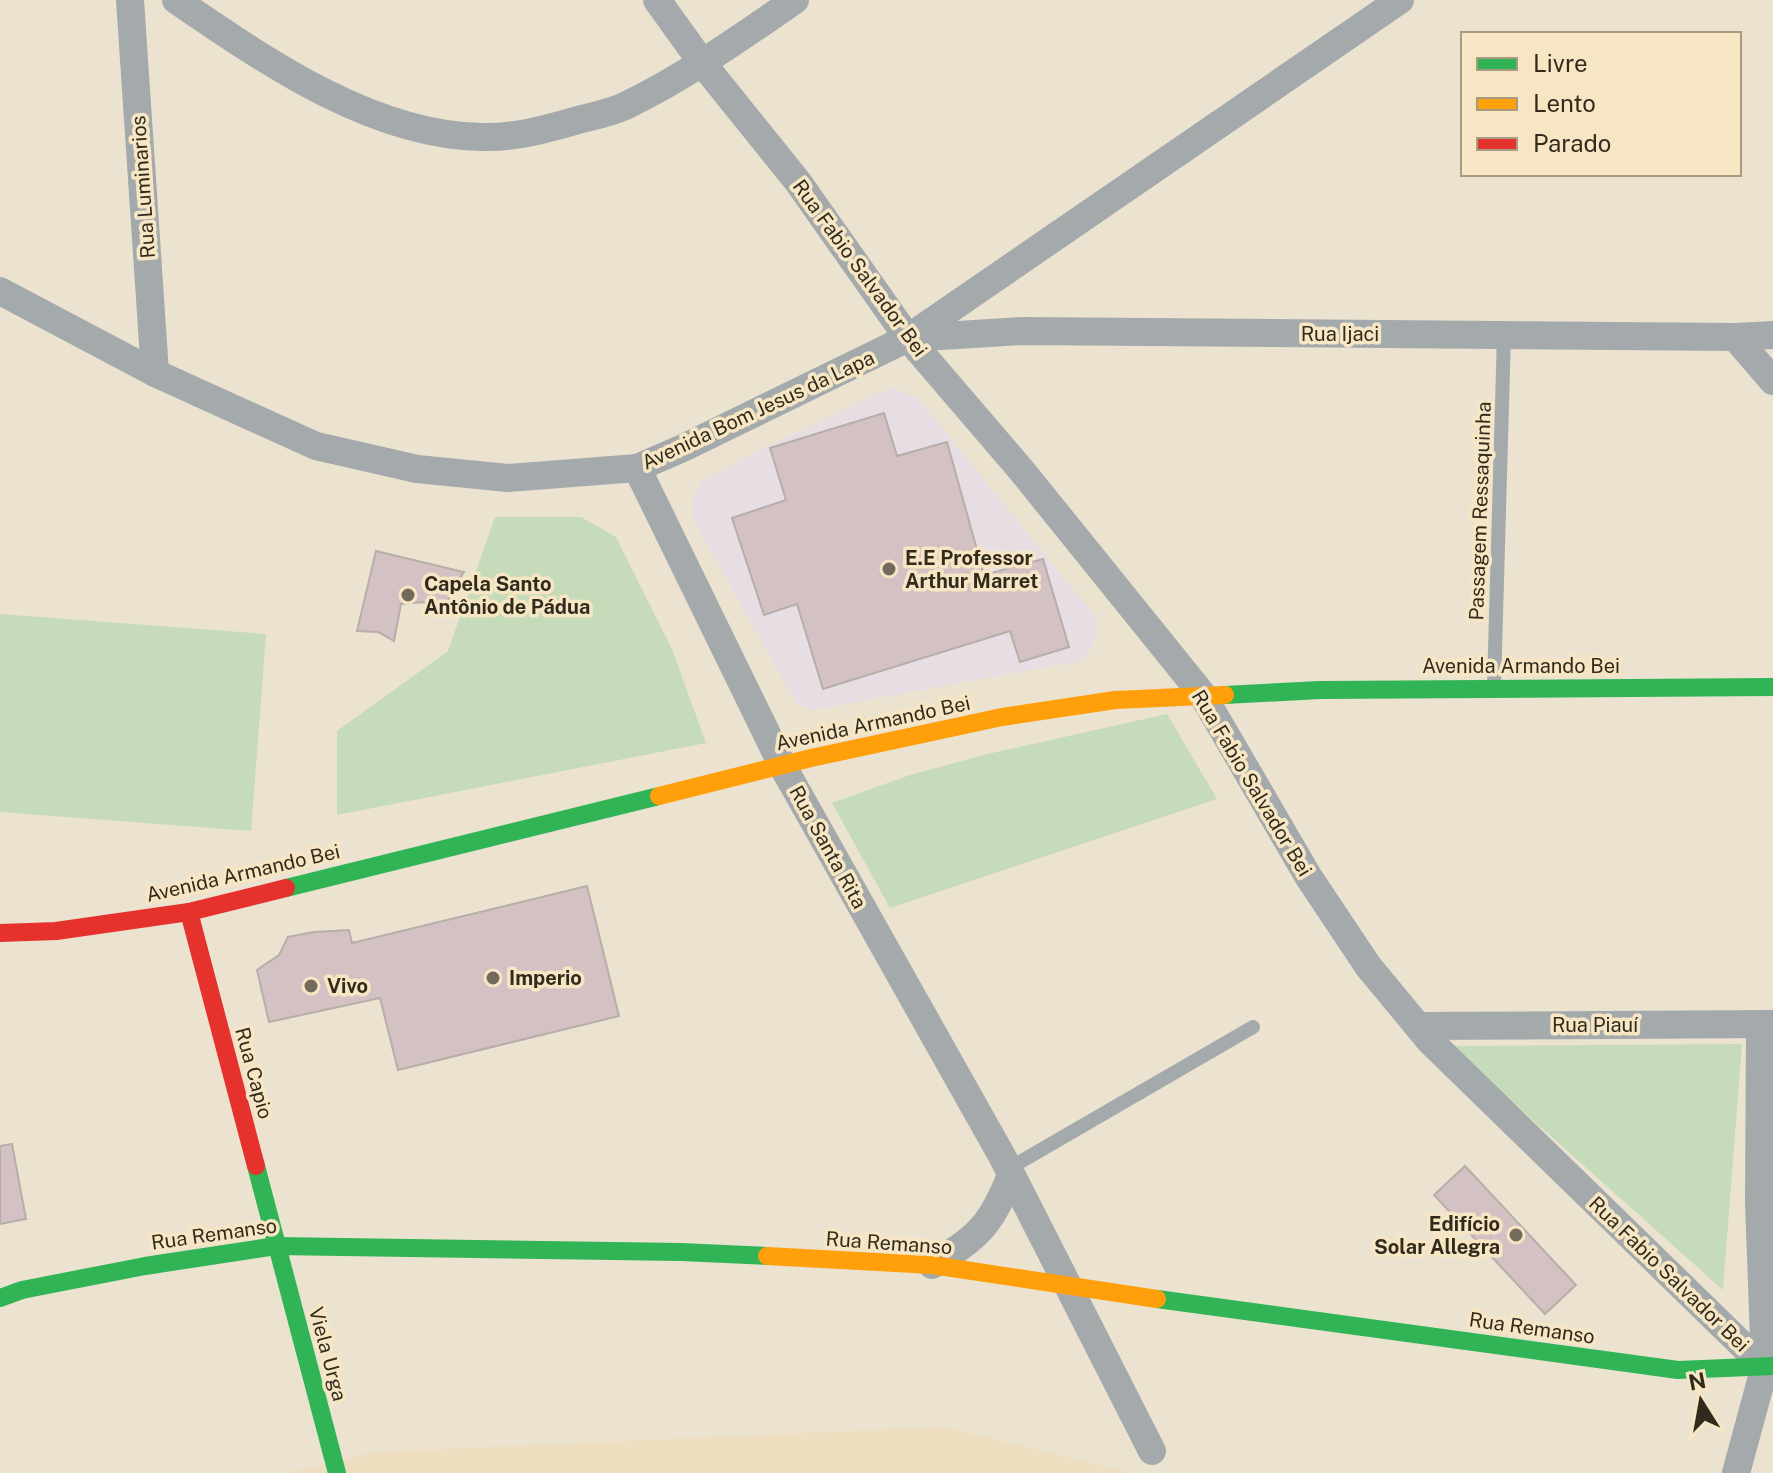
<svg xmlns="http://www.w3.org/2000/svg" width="1773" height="1473" font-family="'Public Sans',sans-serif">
<rect width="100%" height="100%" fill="#ebe2d0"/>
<!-- built -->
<polygon fill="#eddebf" points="946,1427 1132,1473 287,1473 375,1452"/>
<!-- education -->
<polygon fill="#e6dee2" points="890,388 916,396 1099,621 1092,648 1080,661 812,710 799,705 788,689 692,517 692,500 701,482 766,447"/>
<!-- green -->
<g fill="#c6dbb9">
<polygon points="495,517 581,517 616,537 672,649 706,743 337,815 337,731 448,651"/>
<polygon points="0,614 266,634 251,831 0,812"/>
<polygon points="1167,714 1217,799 890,908 832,803 910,775 992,753"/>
<polygon points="1742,1044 1723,1290 1450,1046"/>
</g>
<!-- building -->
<g fill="#d3c1c3" stroke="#b7aeaa" stroke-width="2">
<polygon points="884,413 897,456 947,442 984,575 1043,559 1069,647 1020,662 1010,631 823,689 797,604 764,615 732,518 786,500 770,448"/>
<polygon points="376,551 464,572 453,587 444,611 423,602 401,604 394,641 378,632 357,631"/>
<polygon points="587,886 619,1016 398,1070 380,998 269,1022 257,970 279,955 288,937 314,932 349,930 352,943"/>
<polygon points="12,1144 26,1219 0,1224 0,1146"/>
<polygon points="1465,1166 1576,1285 1545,1314 1434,1195"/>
</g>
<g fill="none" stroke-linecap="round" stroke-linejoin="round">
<!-- lane -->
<g stroke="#a4aaab" stroke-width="14">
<polyline points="1494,686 1504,335"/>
<polyline points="1008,1169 1253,1027"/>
</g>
<!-- street -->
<g stroke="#a4aaab" stroke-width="28">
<polyline points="130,0 155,373"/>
<path d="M 176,0 C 264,60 372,136 483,137 C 515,138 547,129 578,120 C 593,116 610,113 625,106 C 685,77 740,38 795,0"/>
<polyline points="657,0 703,64 798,182 908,338 1022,471 1202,694 1308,876 1368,966 1430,1041 1771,1373"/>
<polyline points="0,291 155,373 316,446 417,469 508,478 637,468 683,448 908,338 1400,0"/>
<polyline points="1735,337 1773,381"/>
<polyline points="909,338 1022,331 1735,337 1773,335"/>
<polyline points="637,468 782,765 1002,1156 1152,1451"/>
<polyline points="1418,1026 1773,1024"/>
<path d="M 932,1265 C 978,1237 991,1226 1011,1175"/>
<polyline points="1736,1473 1765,1366 1759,1203 1760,1024"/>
</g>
<!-- fast -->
<g stroke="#30b455" stroke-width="18">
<polyline points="1225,695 1320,690 1773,687"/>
<polyline points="286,888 659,796"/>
<polyline points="256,1166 337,1473"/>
<polyline points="0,1298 22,1290 145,1266 276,1246 681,1252 767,1256"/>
<polyline points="1157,1299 1678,1370 1773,1366"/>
</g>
<!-- slow -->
<g stroke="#ff9f0a" stroke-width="18">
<polyline points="659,796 811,758 1002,717 1115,700 1225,695"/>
<polyline points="767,1256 932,1265 1157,1299"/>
</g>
<!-- jam -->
<g stroke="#e5322d" stroke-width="18">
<polyline points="189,912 256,1166"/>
<polyline points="0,933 56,931 189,912 286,888"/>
</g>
</g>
<!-- markers -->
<g fill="#726b5c" stroke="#f7e6c4" stroke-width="3">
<circle cx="889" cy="569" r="8"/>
<circle cx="408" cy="595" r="8"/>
<circle cx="493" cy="978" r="8"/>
<circle cx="311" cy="986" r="8"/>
<circle cx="1516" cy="1235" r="8"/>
</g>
<g text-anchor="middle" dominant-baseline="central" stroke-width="7" stroke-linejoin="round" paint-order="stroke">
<!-- street labels -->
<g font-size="20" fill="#312b1d" stroke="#f7e6c4">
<text transform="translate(143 187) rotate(-94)">Rua Luminarios</text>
<text transform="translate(860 268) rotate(54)">Rua Fabio Salvador Bei</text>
<text x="1340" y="334">Rua Ijaci</text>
<text transform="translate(758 410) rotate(-25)">Avenida Bom Jesus da Lapa</text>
<text transform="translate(1480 511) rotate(-88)">Passagem Ressaquinha</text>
<text x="1521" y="666">Avenida Armando Bei</text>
<text transform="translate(873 723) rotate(-12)">Avenida Armando Bei</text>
<text transform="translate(1252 783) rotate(59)">Rua Fabio Salvador Bei</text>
<text transform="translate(828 847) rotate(61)">Rua Santa Rita</text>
<text transform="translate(243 873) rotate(-13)">Avenida Armando Bei</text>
<text x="1595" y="1025">Rua Piauí</text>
<text transform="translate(254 1073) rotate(75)">Rua Capio</text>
<text transform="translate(214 1234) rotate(-8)">Rua Remanso</text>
<text transform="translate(889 1243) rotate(4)">Rua Remanso</text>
<text transform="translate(1669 1274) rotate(44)">Rua Fabio Salvador Bei</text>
<text transform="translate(1532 1328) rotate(8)">Rua Remanso</text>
<text transform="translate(328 1354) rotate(75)">Viela Urga</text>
</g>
<!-- poi labels -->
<g font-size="20" font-weight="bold" fill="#312b1d" stroke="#f7e6c4" text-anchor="start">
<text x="905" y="558">E.E Professor<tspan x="905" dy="23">Arthur Marret</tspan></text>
<text x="424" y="584">Capela Santo<tspan x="424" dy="23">Antônio de Pádua</tspan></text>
<text x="509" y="978">Imperio</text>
<text x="327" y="986">Vivo</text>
<text x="1500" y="1224" text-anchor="end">Edifício<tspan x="1500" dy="23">Solar Allegra</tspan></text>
</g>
</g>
<!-- legend -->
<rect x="1461" y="32" width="280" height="144" fill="#f7e6c4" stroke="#a89b81" stroke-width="2"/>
<rect x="1477" y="58" width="40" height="12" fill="#30b455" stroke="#a89b81" stroke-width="2"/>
<text x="1533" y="72" font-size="24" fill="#312b1d">Livre</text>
<rect x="1477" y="98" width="40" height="12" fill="#ff9f0a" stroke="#a89b81" stroke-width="2"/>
<text x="1533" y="112" font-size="24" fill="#312b1d">Lento</text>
<rect x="1477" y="138" width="40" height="12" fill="#e5322d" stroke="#a89b81" stroke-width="2"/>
<text x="1533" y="152" font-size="24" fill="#312b1d">Parado</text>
<!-- north arrow -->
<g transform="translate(1701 1401) rotate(349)" stroke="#f7e6c4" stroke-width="6" paint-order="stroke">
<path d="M0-6L14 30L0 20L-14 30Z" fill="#312b1d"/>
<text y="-12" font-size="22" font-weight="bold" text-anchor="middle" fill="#312b1d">N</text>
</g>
</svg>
